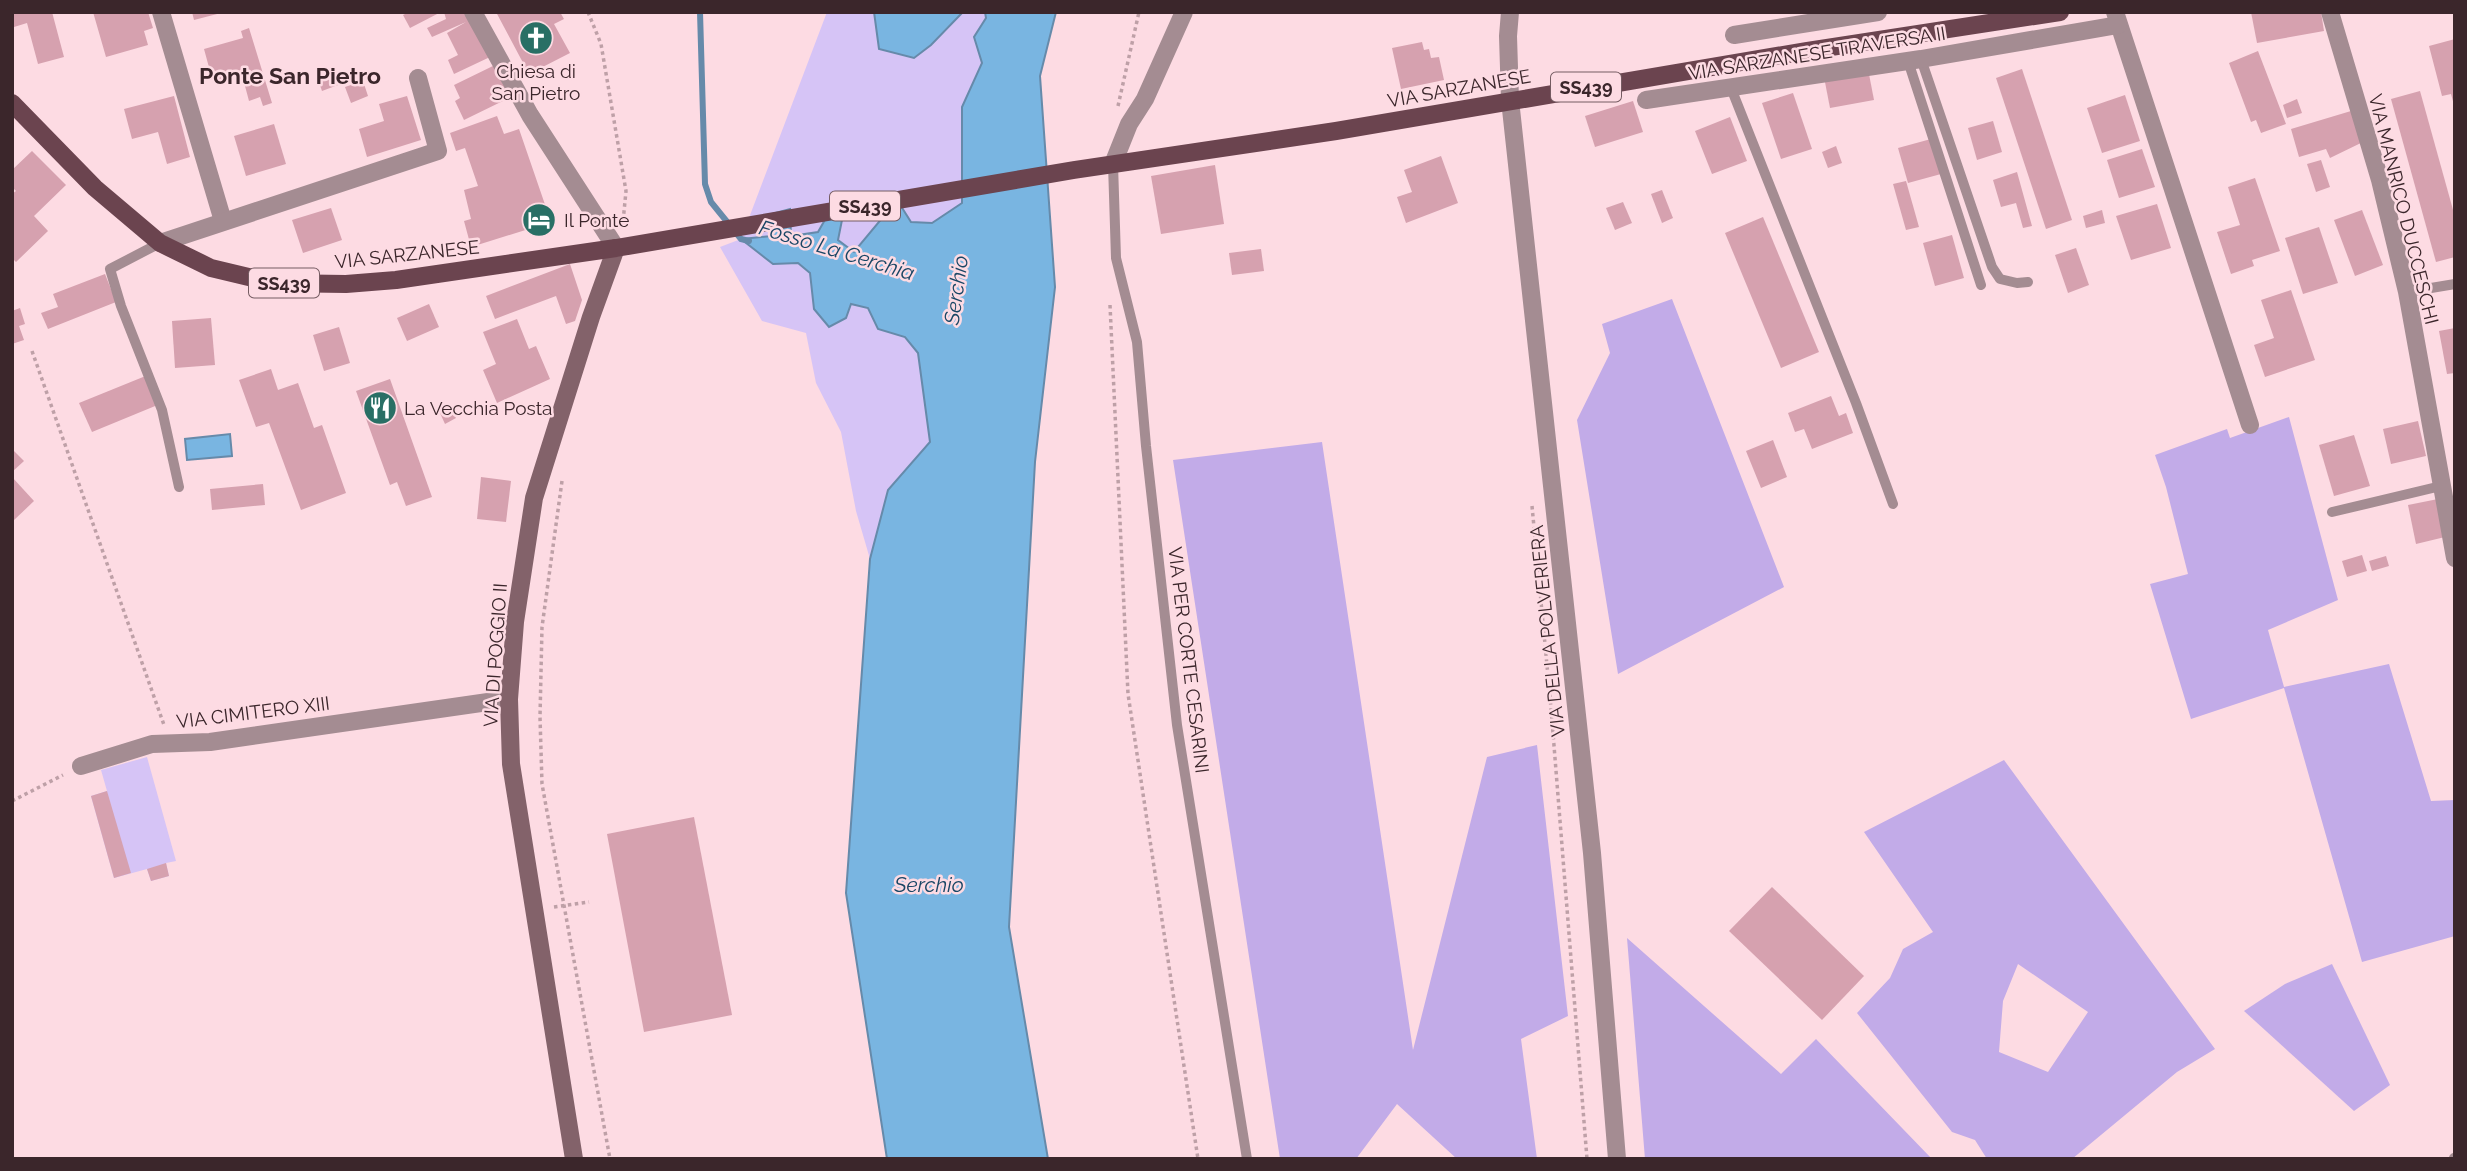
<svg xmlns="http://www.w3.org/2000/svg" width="2467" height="1171" font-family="Raleway,sans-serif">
<rect width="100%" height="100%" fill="#fddbe3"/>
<!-- green -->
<g fill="#d6c4f6">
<polygon points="827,12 874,12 879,48 914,58 931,45 963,12 985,12 986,18 974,37 982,63 962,108 962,203 932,223 911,222 900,204 888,211 854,252 838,240 845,206 826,218 819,232 791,236 790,210 772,236 742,239 787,264 798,262 810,273 814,308 851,304 868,308 878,329 905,337 918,353 930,442 888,490 870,559 856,511 841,432 816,383 806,333 762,321 720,247 741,239"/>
<polygon points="147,757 176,861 166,863 169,876 151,881 147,869 114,878 91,796 107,791 101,770"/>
</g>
<!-- forest -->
<g fill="#c2abe8" fill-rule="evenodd">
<polygon points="1672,299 1784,587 1618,674 1577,420 1610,353 1602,324"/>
<polygon points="2289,417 2338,600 2268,630 2284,687 2389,664 2431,801 2455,800 2455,936 2362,962 2284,688 2191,719 2150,584 2188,574 2166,487 2155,455 2227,429 2230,438"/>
<polygon points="1322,442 1413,1050 1487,757 1537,745 1568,1016 1521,1039 1537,1159 1457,1159 1397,1104 1356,1159 1280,1159 1173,460"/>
<path d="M 2004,760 L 2215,1049 L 2177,1072 L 2072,1159 L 1987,1159 L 1975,1140 L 1952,1132 L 1857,1013 L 1890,978 L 1903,949 L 1933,932 L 1864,832 ZM 2018,964 L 2088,1012 L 2048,1072 L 1999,1052 L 2003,1001 Z"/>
<polygon points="1627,938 1781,1074 1816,1039 1932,1159 1645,1159"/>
<polygon points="2332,964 2390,1085 2354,1111 2244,1011 2285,984"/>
</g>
<!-- water -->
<g fill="#79b5e1" stroke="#668aaa" stroke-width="2">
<polygon points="874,12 963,12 931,45 914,58 879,49"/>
<polygon points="985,12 1056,12 1040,76 1055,287 1035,462 1009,927 1048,1159 887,1159 846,893 870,559 888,490 930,442 918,353 905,337 878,329 868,308 851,304 846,318 829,327 814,309 810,273 798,263 773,264 741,239 771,236 768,215 790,209 791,236 818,232 826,218 845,205 838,240 854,252 888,211 899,203 911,222 932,223 962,203 962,107 982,63 974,37 986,18"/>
<polygon points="230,434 232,456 187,460 185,439"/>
</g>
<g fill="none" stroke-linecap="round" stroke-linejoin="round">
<!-- stream -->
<polyline stroke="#668aaa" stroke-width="6" points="700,12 705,184 711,202 741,239 749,241"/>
</g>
<!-- building -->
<g fill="#d6a1af">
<polygon points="12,12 52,12 64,57 38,64 27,23 14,27"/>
<polygon points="93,12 148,12 153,28 144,31 148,45 106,57"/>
<polygon points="192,12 221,12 221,13 194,20"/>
<polygon points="409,12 441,12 410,28 403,15"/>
<polygon points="444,12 465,12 490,57 454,74 448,60 458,55 447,33 466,22 432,37 427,28 446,19"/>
<polygon points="496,12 560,12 564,19 554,24 570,53 529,74"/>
<polygon points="2251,12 2321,12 2324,31 2257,43"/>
<polygon points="249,28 272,103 263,106 260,97 249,101 245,86 249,85 246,73 213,82 204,49 243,38 241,31"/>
<polygon points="2455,39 2455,105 2454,105 2451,94 2442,96 2429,46"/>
<polygon points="1422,42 1424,50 1429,49 1431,58 1439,57 1444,80 1401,89 1392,48"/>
<polygon points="2258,51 2286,124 2261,133 2256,120 2251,122 2229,63"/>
<polygon points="495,65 511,97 464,120 455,101 460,98 454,85"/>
<polygon points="1868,69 1874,100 1830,108 1824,77"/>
<polygon points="2022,69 2072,220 2046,229 1996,78"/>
<polygon points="334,72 338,85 322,91 317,77"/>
<polygon points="363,81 368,96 351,103 345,87"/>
<polygon points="2420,91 2455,217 2455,257 2436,262 2391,99"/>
<polygon points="1793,93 1812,149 1781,159 1762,103"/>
<polygon points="2125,95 2140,141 2102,153 2087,108"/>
<polygon points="174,96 190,157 167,164 158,132 132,139 124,109"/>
<polygon points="407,96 421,140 367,157 359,129 384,121 379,104"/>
<polygon points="2297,99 2302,113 2287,118 2283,105"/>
<polygon points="1633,101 1643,132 1595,147 1585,116"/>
<polygon points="2351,111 2365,141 2330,158 2326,149 2299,157 2291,129"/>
<polygon points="497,116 504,134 519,129 551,222 471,247 464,221 471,219 464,190 478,186 465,148 456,151 450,133"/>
<polygon points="1730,117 1747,161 1712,174 1695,131"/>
<polygon points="1993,121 2002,152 1977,160 1968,128"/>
<polygon points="274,124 286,164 246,176 234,136"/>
<polygon points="1931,139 1941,174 1908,183 1898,148"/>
<polygon points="1836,146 1842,163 1828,168 1822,152"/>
<polygon points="2142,149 2155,187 2119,198 2107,160"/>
<polygon points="32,151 66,185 34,216 48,231 16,262 12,258 12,194 16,191 12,187 12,170"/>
<polygon points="1441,156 1458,203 1406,223 1397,197 1412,192 1404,170"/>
<polygon points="2321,160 2330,187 2316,192 2307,164"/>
<polygon points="1215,165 1224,224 1161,234 1151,176"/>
<polygon points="2017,172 2032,226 2023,228 2016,203 2001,207 1993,180"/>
<polygon points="2255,178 2280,251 2252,260 2254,266 2231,274 2217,232 2240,225 2228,187"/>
<polygon points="1906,181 1919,227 1906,230 1893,184"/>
<polygon points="1662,190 1673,218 1662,223 1651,194"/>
<polygon points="1623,202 1632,223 1615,230 1606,208"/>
<polygon points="2157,204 2171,248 2131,260 2116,216"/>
<polygon points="331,208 342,240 303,253 292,220"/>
<polygon points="2102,210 2105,223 2086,228 2083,216"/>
<polygon points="2362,210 2383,265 2355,276 2334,220"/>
<polygon points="1763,217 1819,352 1781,368 1725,233"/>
<polygon points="2319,227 2338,283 2303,294 2285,238"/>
<polygon points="1952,235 1964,278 1935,286 1923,243"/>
<polygon points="2076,248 2089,285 2068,293 2055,255"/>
<polygon points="1261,249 1264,271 1232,275 1229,253"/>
<polygon points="570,264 582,300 575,321 566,324 556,296 495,319 486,296"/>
<polygon points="105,274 116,302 48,329 41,313 58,307 53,294"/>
<polygon points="2291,290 2315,360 2265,377 2254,345 2274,338 2261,300"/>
<polygon points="429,304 439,327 407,341 397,318"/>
<polygon points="20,308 25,324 19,326 24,340 12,344 12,311"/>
<polygon points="211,318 215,365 175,368 172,321"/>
<polygon points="517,319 529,349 536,346 550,379 497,403 483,370 496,364 483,332"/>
<polygon points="339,327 350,363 324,371 313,335"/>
<polygon points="2455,328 2455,373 2447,374 2439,331"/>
<polygon points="271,369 278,390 298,383 314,428 322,425 346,493 301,510 269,423 256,427 239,380"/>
<polygon points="148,375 160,404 92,432 79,403"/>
<polygon points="390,379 432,497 406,506 397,482 390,485 356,391"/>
<polygon points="1831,396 1839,416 1846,413 1853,433 1812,449 1804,429 1795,432 1788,413"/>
<polygon points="450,407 456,418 445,424 440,413"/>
<polygon points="2418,421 2426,456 2391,464 2383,429"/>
<polygon points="2354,435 2370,486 2334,496 2319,445"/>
<polygon points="1773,440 1787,477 1761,488 1746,451"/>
<polygon points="12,449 24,461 12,472"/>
<polygon points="12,477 34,501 12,522"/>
<polygon points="481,477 511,481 506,522 477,519"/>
<polygon points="263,484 265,505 212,510 210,489"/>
<polygon points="2438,499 2445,537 2416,544 2408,505"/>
<polygon points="2362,555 2367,571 2347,577 2342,561"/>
<polygon points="2386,556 2389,566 2372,571 2369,561"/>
<polygon points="107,791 131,873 114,878 91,796"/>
<polygon points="694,817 732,1015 644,1032 607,834"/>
<polygon points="166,863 169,876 151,881 147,869"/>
<polygon points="1772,887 1864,976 1822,1020 1729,931"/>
</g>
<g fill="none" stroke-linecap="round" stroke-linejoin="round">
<!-- path -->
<g stroke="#bea0a7" stroke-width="3.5" stroke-dasharray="3.5 3.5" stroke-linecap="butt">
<polyline points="588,12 601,44 626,191 623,222"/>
<polyline points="1118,106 1139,12"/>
<polyline points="1110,305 1128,694 1198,1159"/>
<polyline points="32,351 164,725"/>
<polyline points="562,481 542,627 540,717 542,784 610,1159"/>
<polyline points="1532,506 1551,708 1587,1159"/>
<polyline points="12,801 63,775"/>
<polyline points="554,907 589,902"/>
</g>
<!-- service -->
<g stroke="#a48c92" stroke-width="10">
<polyline points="1921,59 1992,267 2000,279 2017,283 2028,282"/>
<polyline points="1908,61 1981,285"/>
<polyline points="1731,88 1856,403 1893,504"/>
<polyline points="1113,164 1116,258 1137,342 1146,446 1177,725 1247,1159"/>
<polyline points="160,243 110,269 121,306 162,410 179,487"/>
<polyline points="2407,292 2455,284"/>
<polyline points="2332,512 2441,486"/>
<polyline points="2454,1158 2455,1159"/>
</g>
<!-- minor -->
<g stroke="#a48c92" stroke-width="18">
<polyline points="161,12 223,221"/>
<polyline points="473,12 530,115 616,248"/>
<polyline points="2115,12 2250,425"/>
<polyline points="2330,12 2380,180 2407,292 2455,558"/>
<polyline points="1734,35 1878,12"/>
<polyline points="1510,100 1508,36 1510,12"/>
<polyline points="1646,100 1921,59 2118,25"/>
<polyline points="1113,164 1129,124 1145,99 1184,12"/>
<polyline points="160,243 438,151 418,78"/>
<polyline points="81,766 152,744 210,742 509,699"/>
</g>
<!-- tertiary -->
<polyline stroke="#a48c92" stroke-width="18" points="1510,100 1592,853 1617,1159"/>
<!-- secondary -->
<polyline stroke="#83626a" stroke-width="18" points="574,1159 511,764 509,699 515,622 534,498 591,317 616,248"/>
<!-- primary -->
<polyline stroke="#6b444f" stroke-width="18" points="12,103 95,188 160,243 211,268 274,283 346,284 396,280 616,248 1074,170 1336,131 1806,51 2060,12"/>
</g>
<!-- icons -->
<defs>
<g id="church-disc" transform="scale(1.75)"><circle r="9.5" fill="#296f65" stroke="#fddbe3"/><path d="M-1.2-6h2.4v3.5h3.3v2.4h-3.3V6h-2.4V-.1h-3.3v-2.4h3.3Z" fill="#fff"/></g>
<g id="hotel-disc" transform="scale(1.75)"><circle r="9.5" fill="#296f65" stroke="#fddbe3"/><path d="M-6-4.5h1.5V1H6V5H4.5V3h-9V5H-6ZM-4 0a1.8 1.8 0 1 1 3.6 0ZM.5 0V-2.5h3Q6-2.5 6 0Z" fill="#fff"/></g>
<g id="restaurant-disc" transform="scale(1.75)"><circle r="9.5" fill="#296f65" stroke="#fddbe3"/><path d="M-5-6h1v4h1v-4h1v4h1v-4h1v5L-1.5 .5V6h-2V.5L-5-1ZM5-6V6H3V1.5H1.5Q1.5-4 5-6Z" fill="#fff"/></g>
</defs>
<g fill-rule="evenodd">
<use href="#church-disc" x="536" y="38"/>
<use href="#hotel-disc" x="539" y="220"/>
<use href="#restaurant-disc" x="380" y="408"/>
</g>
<g text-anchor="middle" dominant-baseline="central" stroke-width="5" stroke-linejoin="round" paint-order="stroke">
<!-- shield labels -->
<g fill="#fddbe3" stroke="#755c62" stroke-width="2">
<rect x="1551" y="72.5" width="70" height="29" rx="5"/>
<rect x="830" y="191.5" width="70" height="29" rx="5"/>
<rect x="249" y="268.5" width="70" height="29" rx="5"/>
</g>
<g font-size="18" font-weight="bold" fill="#3b262b">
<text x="1586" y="87">SS439</text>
<text x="865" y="206">SS439</text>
<text x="284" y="283">SS439</text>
</g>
<!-- street labels -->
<g font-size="19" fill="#3b262b" stroke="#fddbe3">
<text transform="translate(1817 53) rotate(-9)">VIA SARZANESE TRAVERSA II</text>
<text transform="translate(1459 88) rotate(-10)">VIA SARZANESE</text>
<text transform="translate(2404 209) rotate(76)">VIA MANRICO DUCCESCHI</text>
<text transform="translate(407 254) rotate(-6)">VIA SARZANESE</text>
<text transform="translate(1547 631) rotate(-96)">VIA DELLA POLVERIERA</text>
<text transform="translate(495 655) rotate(-86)">VIA DI POGGIO II</text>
<text transform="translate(1189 660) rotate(83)">VIA PER CORTE CESARINI</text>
<text transform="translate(253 712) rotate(-7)">VIA CIMITERO XIII</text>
</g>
<!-- poi labels -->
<g font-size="19" fill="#3b262b" stroke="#fddbe3" text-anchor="start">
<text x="536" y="71" text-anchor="middle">Chiesa di<tspan x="536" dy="22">San Pietro</tspan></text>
<text x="564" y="220">Il Ponte</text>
<text x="404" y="408">La Vecchia Posta</text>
</g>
<!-- water labels -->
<g font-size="21" font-style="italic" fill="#194665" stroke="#fddbe3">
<text transform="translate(837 250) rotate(17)">Fosso La Cerchia</text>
<text transform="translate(956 290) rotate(-82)">Serchio</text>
<text x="929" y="884">Serchio</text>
</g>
<!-- quarter labels -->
<g font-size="23" font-weight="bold" fill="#3b262b" stroke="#fddbe3">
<text x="290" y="75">Ponte San Pietro</text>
</g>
</g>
<!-- border -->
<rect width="2467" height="1171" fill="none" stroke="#3b262b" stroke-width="28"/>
</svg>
